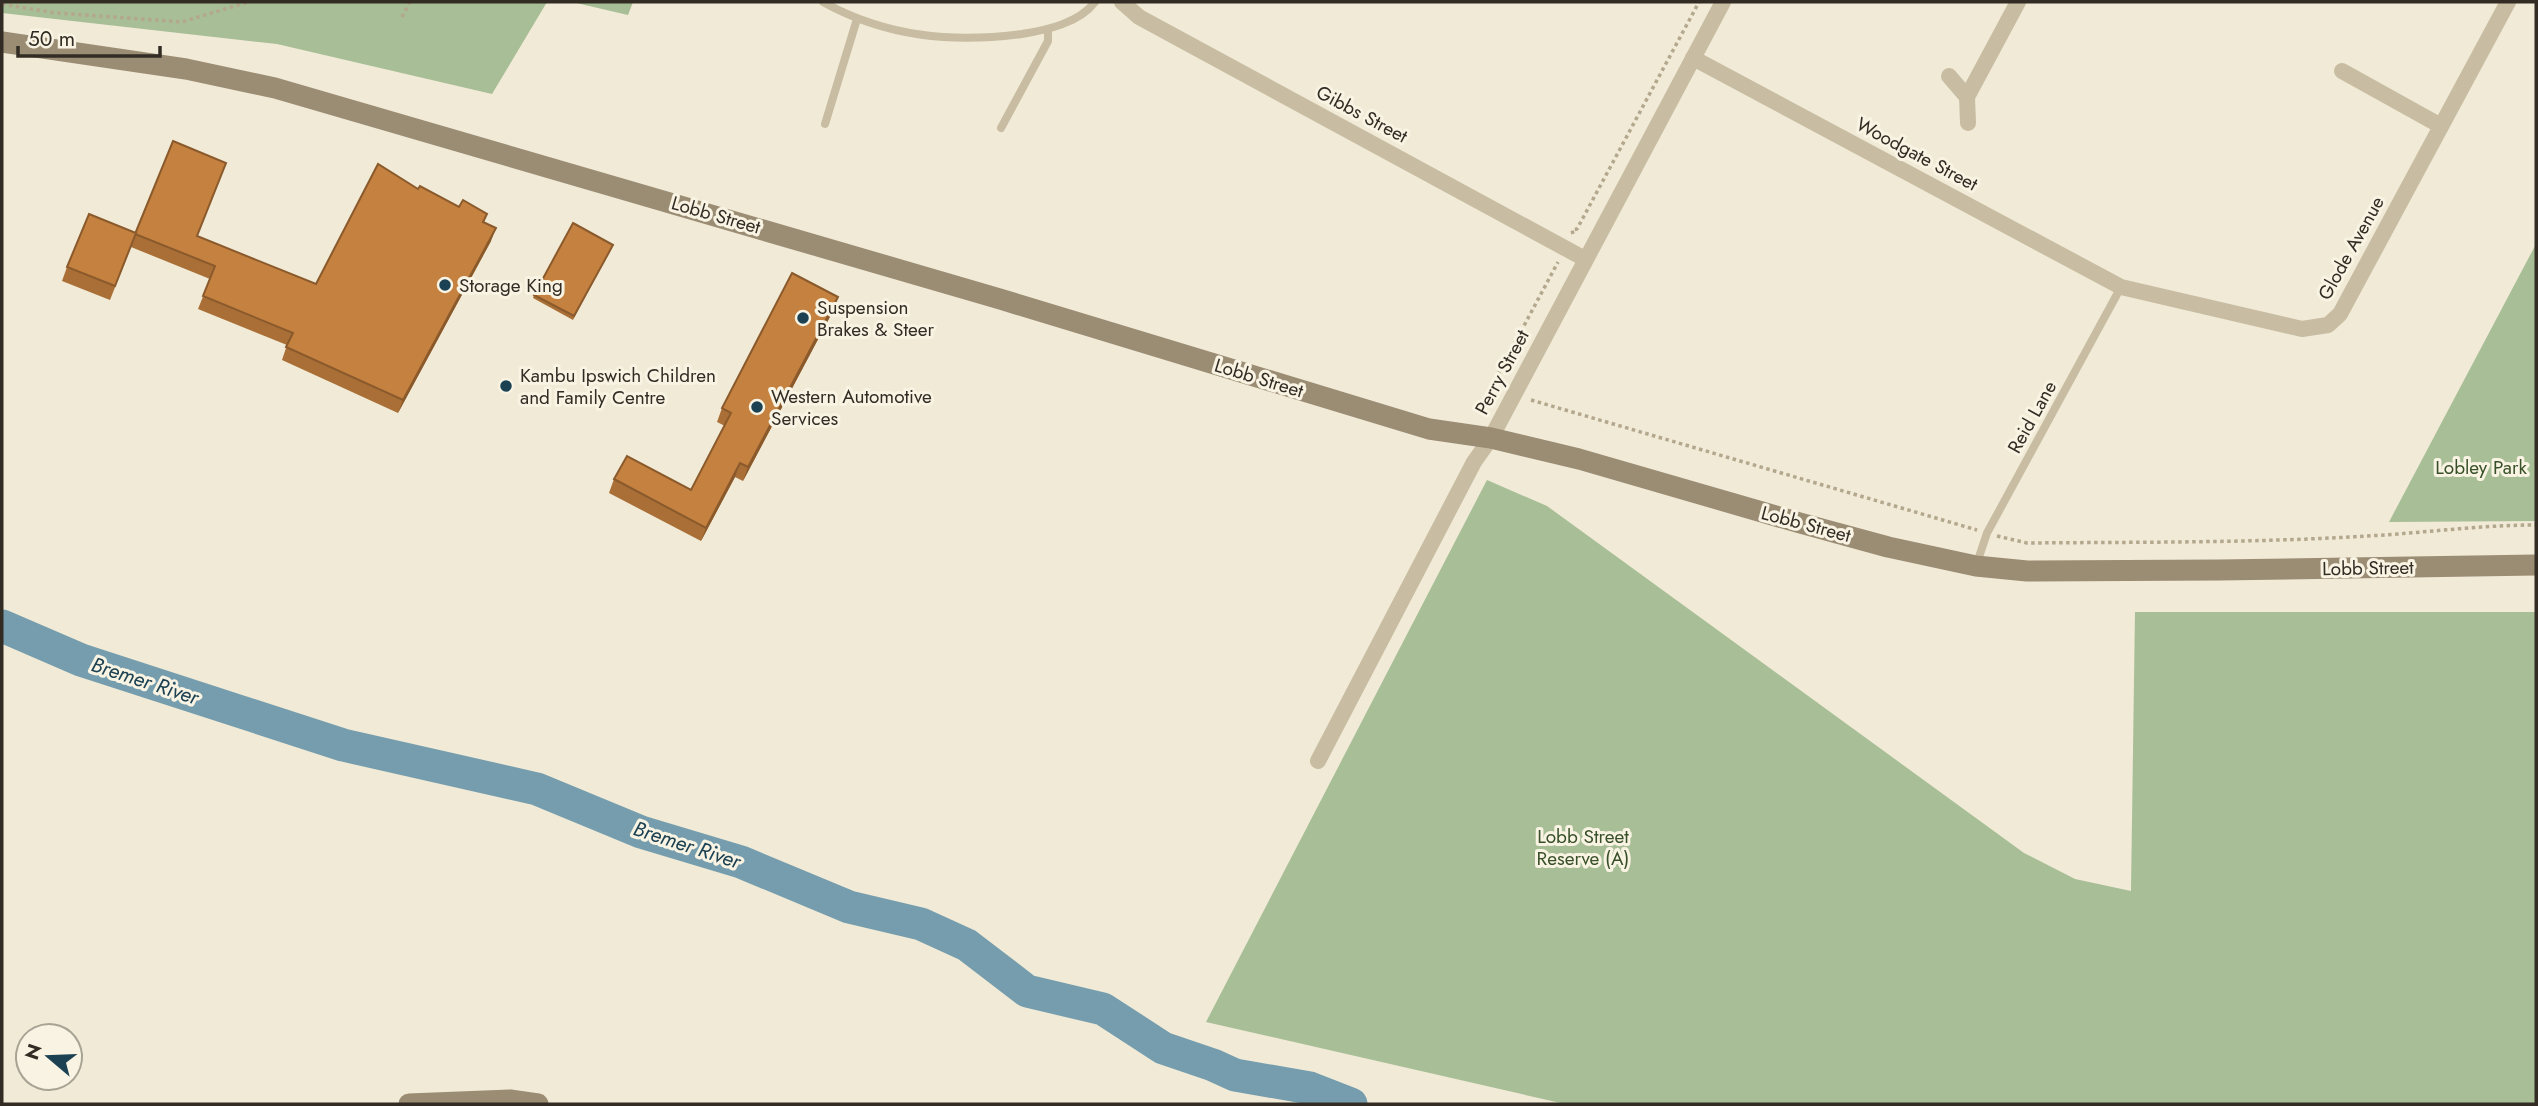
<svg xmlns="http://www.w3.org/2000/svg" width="2538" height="1106" font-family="Jost,sans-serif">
<rect width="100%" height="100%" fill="#f0ead6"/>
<!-- green -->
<g fill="#a7be96">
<polygon points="2,2 547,2 492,94 277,44 2,13"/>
<polygon points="572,2 633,2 628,15"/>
<polygon points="2536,244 2536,521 2389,522"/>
<polygon points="1487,480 1547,506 2024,853 2075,879 2131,891 2135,612 2536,612 2536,1104 1565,1104 1206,1022"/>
</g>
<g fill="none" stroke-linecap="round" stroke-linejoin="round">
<!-- river -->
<polyline stroke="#759dad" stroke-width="33" points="2,626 81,660 343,745 537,789 641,832 741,862 849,907 921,924 967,945 1027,991 1103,1009 1163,1048 1213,1065 1235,1075 1310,1088 1351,1104"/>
<!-- path -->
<g stroke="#b3a78d" stroke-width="3.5" stroke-dasharray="3.5 3.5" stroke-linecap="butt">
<polyline points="2,4 56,13 182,22 248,2"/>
<polyline points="402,17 410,2"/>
<polyline points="1573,234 1572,230 1577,229 1699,2"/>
<polyline points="1502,384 1495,380 1558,262"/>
<polyline points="1531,400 1977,530"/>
<path d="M 1997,536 L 2027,543 C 2140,542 2254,543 2367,536 C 2424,533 2479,525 2536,525"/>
</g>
<!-- lane -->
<g stroke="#c8bda2" stroke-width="8">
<path d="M 823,2 C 886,37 952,43 1022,34 C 1047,30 1079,23 1095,2"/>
<polyline points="825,124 857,19"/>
<polyline points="1001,128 1048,41 1048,30"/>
<polyline points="1976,566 1987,533 2121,287"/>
</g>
<!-- street -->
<g stroke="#c8bda2" stroke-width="16">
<polyline points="1122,2 1139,17 1585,259"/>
<polyline points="1693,58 2121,287 2302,329 2328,325 2340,314 2508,2"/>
<polyline points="2342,71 2441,126"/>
<polyline points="1949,76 1967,97 1968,123"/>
<polyline points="1967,97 2018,2"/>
<polyline points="1318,761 1474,462 1491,438 1723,2"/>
</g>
<!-- secondary -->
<g stroke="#9b8c74" stroke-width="21">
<polyline points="2,42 186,69 275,88 1000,299 1429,429 1491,438 1579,459 1800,523 1888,547 1976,566 2027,571 2219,570 2536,565"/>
<polyline points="409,1104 510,1100 538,1104"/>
</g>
</g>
<!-- wall -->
<g fill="#a96f36">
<polygon points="418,189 459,207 487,214 484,222 491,241 398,413 282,360 287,345 198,309 210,279 131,247 110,300 62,281 67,267 136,233 198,236 316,284"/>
<polygon points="613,245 573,320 533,298 534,295"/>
<polygon points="838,297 833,311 743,481 735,477 701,541 609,493 614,479 691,490 725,426 717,422 722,408"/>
</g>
<!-- shaded-wall -->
<g fill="#8a5a2c">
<polygon points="496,228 491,241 398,413 403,400"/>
<polygon points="838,297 833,311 743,481 748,467"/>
<polygon points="740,463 735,477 701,541 706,528"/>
</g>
<!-- building -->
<g fill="#c5813f" stroke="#8a5a2c" stroke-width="2">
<polygon points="173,141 226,163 197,236 316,284 378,164 418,189 420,186 459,207 463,200 487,214 483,222 496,228 403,400 286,347 293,333 203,296 215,266 135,234"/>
<polygon points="89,214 136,233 115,286 67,267"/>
<polygon points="573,223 613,245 574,316 534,295"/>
<polygon points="792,273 838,297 748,467 740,463 706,528 614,479 627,456 691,490 731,413 722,408"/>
</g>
<!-- markers -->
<g fill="#1b4153" stroke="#f8f3e2" stroke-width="2.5">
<circle cx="445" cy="285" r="7"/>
<circle cx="803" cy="318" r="7"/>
<circle cx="506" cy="386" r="7"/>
<circle cx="757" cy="407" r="7"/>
</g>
<g text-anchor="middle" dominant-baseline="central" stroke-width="6" stroke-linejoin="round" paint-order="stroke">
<!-- street labels -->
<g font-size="19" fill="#322c25" stroke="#f8f3e2">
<text transform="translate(1362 114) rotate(28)">Gibbs Street</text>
<text transform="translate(1917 154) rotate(28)">Woodgate Street</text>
<text transform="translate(716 215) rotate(16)">Lobb Street</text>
<text transform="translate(2351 248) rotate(-61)">Glode Avenue</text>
<text transform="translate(1502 372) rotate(-62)">Perry Street</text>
<text transform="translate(1259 378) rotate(17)">Lobb Street</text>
<text transform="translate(2032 417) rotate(-61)">Reid Lane</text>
<text transform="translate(1806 524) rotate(15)">Lobb Street</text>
<text transform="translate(2368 568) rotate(-1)">Lobb Street</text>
</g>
<!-- poi labels -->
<g font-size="19" fill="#322c25" stroke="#f8f3e2" text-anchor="start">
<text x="459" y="285">Storage King</text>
<text x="817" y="307">Suspension<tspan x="817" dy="22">Brakes &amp; Steer</tspan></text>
<text x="520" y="375">Kambu Ipswich Children<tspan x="520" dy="22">and Family Centre</tspan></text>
<text x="771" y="396">Western Automotive<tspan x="771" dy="22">Services</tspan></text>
</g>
<!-- park labels -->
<g font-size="19" fill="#385029" stroke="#f8f3e2">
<text x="2481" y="467">Lobley Park</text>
<text x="1583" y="836">Lobb Street<tspan x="1583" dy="22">Reserve (A)</tspan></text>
</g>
<!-- water labels -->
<g font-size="21" font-style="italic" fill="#1b4153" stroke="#f8f3e2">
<text transform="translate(145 681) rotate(18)">Bremer River</text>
<text transform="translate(687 845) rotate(18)">Bremer River</text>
</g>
</g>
<!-- border -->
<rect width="2538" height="1106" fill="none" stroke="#322c25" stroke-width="7"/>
<!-- north arrow -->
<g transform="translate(49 1057) rotate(289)"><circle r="33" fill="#f8f3e2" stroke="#a9a396" stroke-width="2"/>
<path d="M0-5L12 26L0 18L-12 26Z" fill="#1b4153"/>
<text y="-10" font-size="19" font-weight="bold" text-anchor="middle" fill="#322c25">N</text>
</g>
<!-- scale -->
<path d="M18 46v10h142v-10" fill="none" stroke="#322c25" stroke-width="3.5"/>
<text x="28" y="46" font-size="21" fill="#322c25" stroke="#f8f3e2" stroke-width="5" paint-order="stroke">50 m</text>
</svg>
